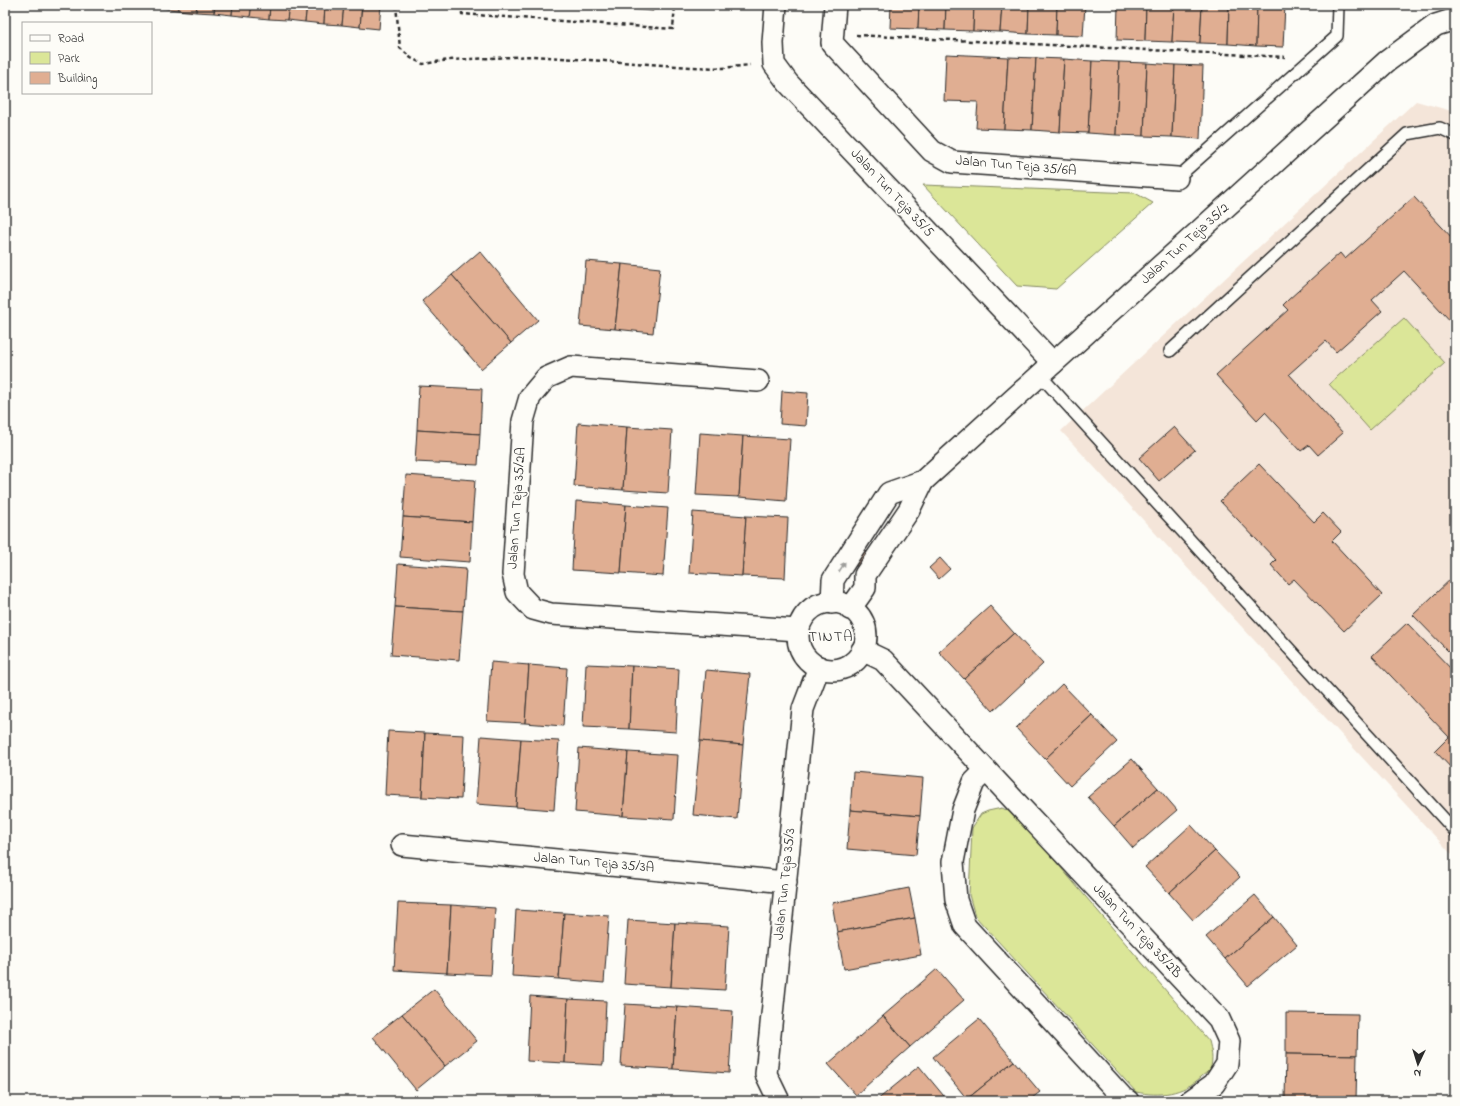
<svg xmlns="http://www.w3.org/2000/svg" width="1460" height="1106" font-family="'Indie Flower',sans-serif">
<rect width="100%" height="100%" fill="#fdfcf7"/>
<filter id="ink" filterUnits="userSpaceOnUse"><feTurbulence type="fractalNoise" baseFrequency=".025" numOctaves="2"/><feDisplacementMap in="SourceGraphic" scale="8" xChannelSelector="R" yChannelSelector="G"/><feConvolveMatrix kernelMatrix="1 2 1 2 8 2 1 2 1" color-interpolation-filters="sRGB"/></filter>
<g filter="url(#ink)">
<!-- built -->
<polygon fill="#f4e5d9" points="1416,101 1455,112 1455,858 1061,431"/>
<!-- green -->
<g fill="#dbe698" stroke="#838862">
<polygon points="923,185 1135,193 1153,203 1056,289 1017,286"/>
<polygon points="1404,318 1445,363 1370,430 1329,384"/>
<path d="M 1002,808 L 1015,814 L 1209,1041 C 1211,1049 1214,1060 1210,1069 C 1208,1072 1203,1075 1201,1077 C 1183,1094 1159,1097 1136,1092 L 975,916 L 969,895 L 972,828 L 981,814 L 988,811 Z"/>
</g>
<!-- building -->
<g fill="#e0ae92" stroke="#2b2b2b">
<polygon points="141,5 160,5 160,8 141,7"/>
<polygon points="160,5 178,5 178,10 160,8"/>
<polygon points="178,5 197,5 196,12 178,10"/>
<polygon points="197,5 215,5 214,13 196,12"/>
<polygon points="215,5 233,5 232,15 214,13"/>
<polygon points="233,5 252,5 250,17 232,15"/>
<polygon points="252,5 270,5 269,19 250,17"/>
<polygon points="270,5 289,5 287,20 269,19"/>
<polygon points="289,5 307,5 305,22 287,20"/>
<polygon points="307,5 325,5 324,24 305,22"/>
<polygon points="325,5 344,5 342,25 324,24"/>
<polygon points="344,5 362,5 360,27 342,25"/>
<polygon points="362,5 381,5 379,29 360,27"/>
<polygon points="579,5 604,5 604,8"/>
<polygon points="604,5 629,5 629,9 604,8"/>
<polygon points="629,5 654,5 653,11 629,9"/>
<polygon points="891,5 919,5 918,29 890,28"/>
<polygon points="919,5 946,5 945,30 918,29"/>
<polygon points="946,5 974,5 973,31 945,30"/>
<polygon points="974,5 1002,5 1000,32 973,31"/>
<polygon points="1002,5 1029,5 1028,34 1000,32"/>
<polygon points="1029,5 1057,5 1056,35 1028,34"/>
<polygon points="1057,5 1085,5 1083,36 1056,35"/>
<polygon points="1118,5 1146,5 1145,41 1117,40"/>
<polygon points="1146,5 1174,5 1172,42 1145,41"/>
<polygon points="1174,5 1202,5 1200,43 1172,42"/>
<polygon points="1202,5 1229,5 1228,44 1200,43"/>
<polygon points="1229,5 1257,5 1256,46 1228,44"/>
<polygon points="1257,5 1285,5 1283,47 1256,46"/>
<polygon points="946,54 1008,57 1004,129 976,128 978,102 944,101"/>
<polygon points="1008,57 1036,58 1032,130 1004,129"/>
<polygon points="1036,58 1064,59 1060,132 1032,130"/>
<polygon points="1064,59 1092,61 1088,133 1060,132"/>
<polygon points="1092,61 1119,62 1116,135 1088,133"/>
<polygon points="1119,62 1147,63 1144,136 1116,135"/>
<polygon points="1147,63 1175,65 1172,137 1144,136"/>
<polygon points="1175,65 1203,66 1200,139 1172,137"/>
<polygon points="1414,197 1455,241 1455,249 1452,252 1455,255 1455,326 1404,271 1372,300 1382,311 1336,352 1326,341 1289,374 1343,433 1318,455 1309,445 1301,451 1265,412 1257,420 1216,375 1288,310 1283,305 1288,300 1340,253 1345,259"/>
<polygon points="480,251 538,320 511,343 452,275"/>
<polygon points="586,261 622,264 615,329 580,326"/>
<polygon points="622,264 660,268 653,333 615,329"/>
<polygon points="452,275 511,343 481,369 422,301"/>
<polygon points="419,386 482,389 480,434 417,430"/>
<polygon points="782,391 808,393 806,426 780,424"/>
<polygon points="578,423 627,427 623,490 574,486"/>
<polygon points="627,427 672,430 668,493 623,490"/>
<polygon points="1174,427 1195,450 1159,481 1139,458"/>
<polygon points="417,430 480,434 478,465 415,462"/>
<polygon points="700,433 743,436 739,497 696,495"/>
<polygon points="743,436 790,439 786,501 739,497"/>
<polygon points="1259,464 1314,522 1323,513 1341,532 1332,541 1382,595 1344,631 1294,579 1288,584 1271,565 1276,560 1220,501"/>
<polygon points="406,475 475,480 472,522 403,517"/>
<polygon points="576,501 626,505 621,573 572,570"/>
<polygon points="626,505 668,508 663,576 621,573"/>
<polygon points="693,512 746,516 742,576 689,573"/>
<polygon points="746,516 788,518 785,578 742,576"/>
<polygon points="403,517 472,522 470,562 400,557"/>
<polygon points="864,550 872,555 863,570 855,565"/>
<polygon points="940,558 950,569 939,579 929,568"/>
<polygon points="398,564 466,569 463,611 395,607"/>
<polygon points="1455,575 1455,644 1448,651 1413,615"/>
<polygon points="990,606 1014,633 964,679 939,652"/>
<polygon points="395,607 463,611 459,660 391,655"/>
<polygon points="1407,623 1455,673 1455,772 1435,751 1449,737 1372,656"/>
<polygon points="1014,633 1043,664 993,711 964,679"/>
<polygon points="491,662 529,665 525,723 487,721"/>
<polygon points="586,664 632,666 629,729 583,727"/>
<polygon points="529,665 567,668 563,726 525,723"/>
<polygon points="632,666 679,669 676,732 629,729"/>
<polygon points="706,670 750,674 743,745 700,741"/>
<polygon points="1062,684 1092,715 1045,759 1016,728"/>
<polygon points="1092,715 1117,742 1070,786 1045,759"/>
<polygon points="388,731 425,733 422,797 385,795"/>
<polygon points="425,733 464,735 461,799 422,797"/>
<polygon points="481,736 521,739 516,807 476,804"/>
<polygon points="521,739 559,741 554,810 516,807"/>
<polygon points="700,741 743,745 737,819 693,815"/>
<polygon points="579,748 628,752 623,816 575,812"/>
<polygon points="628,752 678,755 674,819 623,816"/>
<polygon points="1132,759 1158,788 1114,826 1088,797"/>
<polygon points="853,772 923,778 920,816 850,810"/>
<polygon points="1158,788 1177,810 1133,848 1114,826"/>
<polygon points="850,810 920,816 916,855 847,849"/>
<polygon points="1191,825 1215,851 1169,893 1145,867"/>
<polygon points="1215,851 1240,877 1193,920 1169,893"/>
<polygon points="909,888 915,918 837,932 832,903"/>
<polygon points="1255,895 1274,917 1225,959 1206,937"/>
<polygon points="398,903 451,905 447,973 394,970"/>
<polygon points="451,905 495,908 491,975 447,973"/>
<polygon points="516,910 564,913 559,979 512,976"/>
<polygon points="564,913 609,916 604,983 559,979"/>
<polygon points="1274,917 1297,945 1248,986 1225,959"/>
<polygon points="915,918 921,955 844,969 837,932"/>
<polygon points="628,920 675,923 671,987 624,984"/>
<polygon points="675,923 729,926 725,990 671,987"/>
<polygon points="937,969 964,1000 910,1047 883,1016"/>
<polygon points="434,989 477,1041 445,1066 402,1014"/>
<polygon points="530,996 568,999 565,1063 527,1061"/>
<polygon points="568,999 606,1001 603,1065 565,1063"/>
<polygon points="625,1004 677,1007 673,1069 621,1066"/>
<polygon points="677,1007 733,1011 729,1073 673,1069"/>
<polygon points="1286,1013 1358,1014 1357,1055 1286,1054"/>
<polygon points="402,1014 445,1066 416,1090 373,1037"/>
<polygon points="883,1016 910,1047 856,1095 828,1064"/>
<polygon points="979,1019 1014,1061 967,1099 933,1057"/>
<polygon points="1286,1054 1357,1055 1356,1100 1285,1099"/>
<polygon points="1014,1061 1040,1092 1028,1101 969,1101 967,1099"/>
<polygon points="919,1066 948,1101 876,1101"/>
</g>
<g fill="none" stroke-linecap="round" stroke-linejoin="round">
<!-- service casing -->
<g stroke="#2b2b2b" stroke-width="14">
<g id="service">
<polyline points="1177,178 1337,36 1338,5"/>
<polyline points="1170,351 1407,134 1440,128 1455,135"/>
<polyline points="1040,375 1455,831"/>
</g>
</g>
<!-- minor casing -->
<g stroke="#2b2b2b" stroke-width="24">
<g id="minor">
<polyline points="776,5 773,43 774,64 788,83 1053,363"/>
<polyline points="835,5 832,43 932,151 952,162 1177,178"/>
<polyline points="758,381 571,367 546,378 530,397 523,421 513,574 517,592 533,609 551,614 798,630"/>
<circle cx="832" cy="636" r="34"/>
<polyline points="832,603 833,580 889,493 923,481 1386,62 1436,25 1455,19"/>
<polyline points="850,609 865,588 865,575 909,510 923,481"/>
<polyline points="862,650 883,660 1219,1019 1229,1041 1227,1064 1214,1084 1190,1101"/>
<polyline points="986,770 974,782 963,810 953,862 956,900 965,926 1124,1099 1128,1101"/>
<polyline points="402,845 786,882"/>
<polyline points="779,1101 766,1074 803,709 819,667"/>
</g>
</g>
<!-- path -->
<g stroke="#2b2b2b" stroke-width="2.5" stroke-dasharray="4 3" stroke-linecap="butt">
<polyline points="396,5 400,48 411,58 423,64 449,60 533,56 691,67 723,68 750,65"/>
<polyline points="462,5 462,14 673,29 675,5"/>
<polyline points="856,35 1285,57"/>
</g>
<!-- service -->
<use href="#service" stroke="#fdfcf7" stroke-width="11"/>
<!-- minor -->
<use href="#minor" stroke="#fdfcf7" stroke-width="21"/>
</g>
<!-- one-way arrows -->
<defs><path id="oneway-solid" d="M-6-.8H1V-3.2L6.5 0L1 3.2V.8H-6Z"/></defs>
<use fill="#9e9e9b" href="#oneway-solid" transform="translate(842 567) rotate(-57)"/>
</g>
<g text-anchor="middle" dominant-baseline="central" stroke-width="3.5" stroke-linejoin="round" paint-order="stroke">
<!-- street labels -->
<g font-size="14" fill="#2b2b2b" stroke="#fdfcf7">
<text transform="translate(1016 166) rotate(5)">Jalan Tun Teja 35/6A</text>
<text transform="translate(892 193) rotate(47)">Jalan Tun Teja 35/5</text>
<text transform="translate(1185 244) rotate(-42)">Jalan Tun Teja 35/2</text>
<text transform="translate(517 508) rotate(-86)">Jalan Tun Teja 35/2A</text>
<text transform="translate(594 863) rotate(5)">Jalan Tun Teja 35/3A</text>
<text transform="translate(785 884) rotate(-84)">Jalan Tun Teja 35/3</text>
<text transform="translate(1137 931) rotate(47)">Jalan Tun Teja 35/2B</text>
</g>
<!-- neighbourhood labels -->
<g font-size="15" letter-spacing="1" fill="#2b2b2b" stroke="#fdfcf7">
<text x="831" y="637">TINTA</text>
</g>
</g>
<!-- margin -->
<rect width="1460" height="1106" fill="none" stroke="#fdfcf7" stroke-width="20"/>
<rect x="10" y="10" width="1440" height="1086" fill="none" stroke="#2b2b2b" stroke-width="1.5" filter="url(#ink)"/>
<!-- legend -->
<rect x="22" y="22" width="130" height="72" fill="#fdfcf7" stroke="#a9a8a5"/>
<rect x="30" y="35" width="20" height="6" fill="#fdfcf7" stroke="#a9a8a5"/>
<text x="58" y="42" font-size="12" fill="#2b2b2b">Road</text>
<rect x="30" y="52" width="20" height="12" fill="#dbe698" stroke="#a9a8a5"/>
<text x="58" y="62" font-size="12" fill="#2b2b2b">Park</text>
<rect x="30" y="72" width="20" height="12" fill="#e0ae92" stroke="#a9a8a5"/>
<text x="58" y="82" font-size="12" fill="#2b2b2b">Building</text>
<!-- north arrow -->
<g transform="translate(1418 1064) rotate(184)" stroke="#fdfcf7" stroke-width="3" paint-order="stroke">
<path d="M0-3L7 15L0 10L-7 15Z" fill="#2b2b2b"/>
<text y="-6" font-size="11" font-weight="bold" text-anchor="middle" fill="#2b2b2b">N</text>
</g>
</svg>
